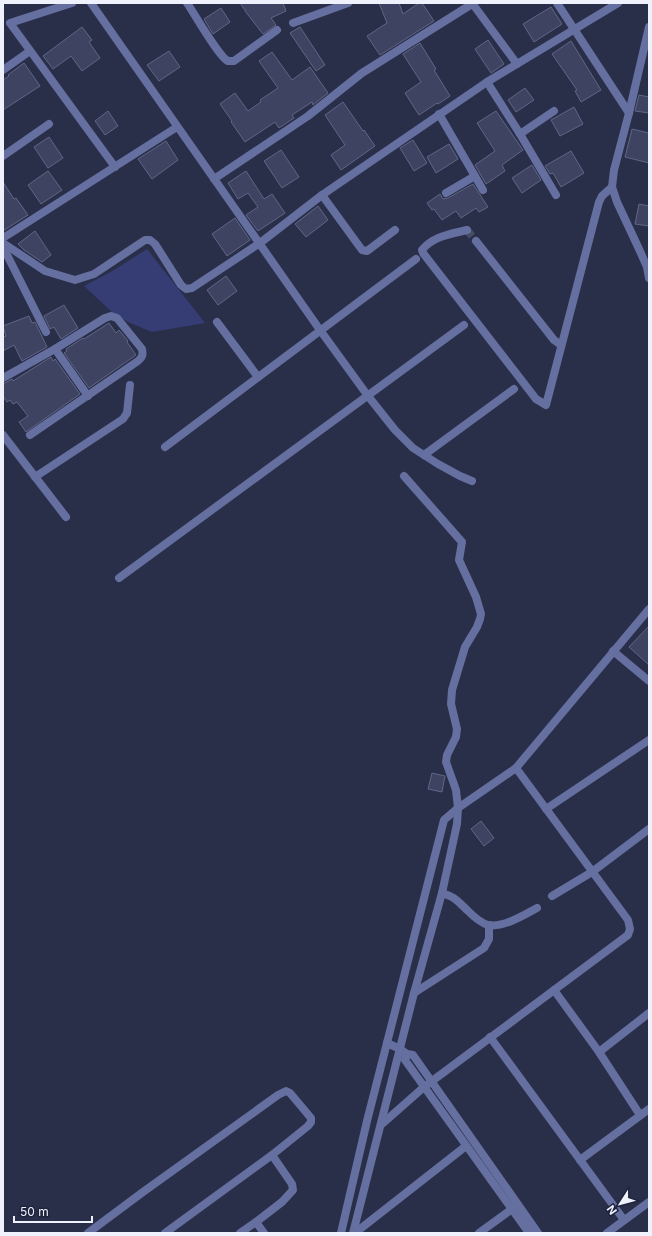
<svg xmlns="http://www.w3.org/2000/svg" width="652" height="1236" font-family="Inter,sans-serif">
<rect width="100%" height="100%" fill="#292e49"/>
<!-- green -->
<polygon fill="#353d74" points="147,249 205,323 152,332 128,322 112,312 84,286 114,270"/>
<!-- building -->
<g fill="#3d4360" stroke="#606685">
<polygon points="240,3 283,3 286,11 271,18 276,25 263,34 245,11 245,10"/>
<polygon points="379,3 399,3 403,14 419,3 422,3 434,21 380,55 367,36 387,23"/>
<polygon points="551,7 562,24 534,42 523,24"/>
<polygon points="221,8 230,22 213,34 204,19"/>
<polygon points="82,27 92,40 89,42 100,58 82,71 71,56 53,69 43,56"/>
<polygon points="300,27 325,65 316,71 290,33"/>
<polygon points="488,40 504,64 491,73 475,49"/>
<polygon points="571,41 601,90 581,102 575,91 577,90 552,54"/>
<polygon points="420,43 436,69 434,70 450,96 438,104 437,103 419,115 405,93 421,82 403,54"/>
<polygon points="169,51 180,67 159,81 147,65"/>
<polygon points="272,52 292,80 310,67 328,93 313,105 312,102 292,115 294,118 279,128 275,122 245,142 231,122 232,121 220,104 235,93 248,111 261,102 260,100 278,88 259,61"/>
<polygon points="24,63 40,86 3,110 3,80 9,76 8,75"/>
<polygon points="525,88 534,100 516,112 508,100"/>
<polygon points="639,95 649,97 649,113 635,111"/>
<polygon points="343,102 363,131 364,130 375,146 341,170 331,155 345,145 325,115"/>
<polygon points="574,107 583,124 560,136 551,120"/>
<polygon points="108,111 118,126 105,135 95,121"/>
<polygon points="496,111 523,150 502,165 505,171 486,184 475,165 495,151 477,123"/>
<polygon points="632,129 649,133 649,163 625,157"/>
<polygon points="49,137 63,158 48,168 34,147"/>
<polygon points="413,140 427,163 414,171 400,148"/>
<polygon points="166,141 178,160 152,179 138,159"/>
<polygon points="449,144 458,159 436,173 427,157"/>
<polygon points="281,150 299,177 282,188 264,161"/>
<polygon points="571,151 584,173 561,187 553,173 550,174 545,166"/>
<polygon points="532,165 541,180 522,193 512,178"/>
<polygon points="48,171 62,190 41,204 28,185"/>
<polygon points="246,171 264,199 272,194 285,213 258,231 246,215 258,207 248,193 238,199 228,183"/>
<polygon points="3,182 14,199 16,198 28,215 3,231"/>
<polygon points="473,184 488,207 479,212 476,208 461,218 456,211 442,220 434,209 432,210 427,203 440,194 443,199 448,198"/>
<polygon points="639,204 649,206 649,226 635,224"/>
<polygon points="318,206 328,220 306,237 295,224"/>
<polygon points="235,218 250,240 227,256 212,234"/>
<polygon points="35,231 51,255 42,262 24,250 18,244"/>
<polygon points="226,276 237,291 218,305 207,290"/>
<polygon points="64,305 78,328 61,339 54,327 50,329 44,316"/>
<polygon points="29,316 32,323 35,322 47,347 22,361 14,345 3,351 3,337 6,336 3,326"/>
<polygon points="109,323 116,333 119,330 128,341 127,342 136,355 89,388 64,353 67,351 66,349 83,338 84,339"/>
<polygon points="51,357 53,361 55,359 80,394 26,432 19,422 28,416 17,402 13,404 10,400 7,402 3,396 3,384 12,379 13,381"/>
<polygon points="649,626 649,665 629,647"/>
<polygon points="432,773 445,776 442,792 428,789"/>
<polygon points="481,821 494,838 484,846 471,829"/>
</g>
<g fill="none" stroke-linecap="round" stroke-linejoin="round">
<!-- street-tunnel -->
<polyline stroke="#474b64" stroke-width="8" stroke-dasharray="8 4" stroke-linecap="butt" points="467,230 476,241"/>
<!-- street -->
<g stroke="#656fa0" stroke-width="8">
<polyline points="72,3 10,23 115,167"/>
<polyline points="91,3 320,330 368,396 395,430 413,448 438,464 460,476 472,481"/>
<path d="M 187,3 C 194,13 219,57 228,61 C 228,61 233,61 234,61 L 277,30"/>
<polyline points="472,3 517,64"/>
<polyline points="557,3 629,113"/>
<polyline points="293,23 348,3"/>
<polyline points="649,27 629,113 614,170 612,187 617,202 639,249 647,267 649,278"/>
<polyline points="3,70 30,51"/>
<polyline points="487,82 520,134 556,195"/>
<polyline points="439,114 483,190"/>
<polyline points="520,134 554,111"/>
<polyline points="3,156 49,124"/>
<polyline points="214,179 308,116 362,73 472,4"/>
<polyline points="446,193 475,176"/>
<polyline points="322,195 362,250 367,251 395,230"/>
<path d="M 467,230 C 451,234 433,236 422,250 L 423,253 L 536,399 L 546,405 L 599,202 L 602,196 L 612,187"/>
<polyline points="3,238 177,127"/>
<polyline points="476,241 554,340 561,345"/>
<polyline points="3,243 45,271 75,280 94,274 145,240 150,240 155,244 181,285 186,289 192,288 260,243 322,195 487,82 618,3"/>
<polyline points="3,247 46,332"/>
<polyline points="217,322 258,377"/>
<polyline points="55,349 88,396"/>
<path d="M 3,378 L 55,349 L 105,318 L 111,316 L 117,318 L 142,349 C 143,354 143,357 138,361 L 30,435"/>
<polyline points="3,435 66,517"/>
<polyline points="165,447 416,259"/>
<polyline points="424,455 514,389"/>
<polyline points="35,477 123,419 127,413 130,385"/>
<polyline points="119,578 464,325"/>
<polyline points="613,651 649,681"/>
<polyline points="546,809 649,740"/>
<path d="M 442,893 C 457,898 456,900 467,910 C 472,915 481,923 488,925 C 503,928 524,915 537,908"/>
<polyline points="552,896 592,872 649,829"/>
<polyline points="554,990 599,1052 640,1115"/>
<polyline points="414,993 484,948 489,939 489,925"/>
<polyline points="490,1037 624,1220"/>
<polyline points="387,1043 400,1049 407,1054 413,1055 538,1233"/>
<polyline points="599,1052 649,1013"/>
<polyline points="407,1054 405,1060 529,1233"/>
<polyline points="382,1124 424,1087 628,935 630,929 628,920 516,768"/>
<polyline points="580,1160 649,1109"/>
<polyline points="88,1233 143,1192 278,1095 286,1091 290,1093 311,1118 311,1122 308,1126 272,1155 292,1184 293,1190 282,1202 256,1222 264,1233"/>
<polyline points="165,1233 272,1155"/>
<polyline points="240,1233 256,1222"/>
<polyline points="341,1233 367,1121 444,820 458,808 516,768 649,609"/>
<polyline points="353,1233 414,993 442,893 457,824 458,808 456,790 446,762 447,755 456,737 457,729 451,704 452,690 465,647 477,627 480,619 481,614 476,597 459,560 462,542 404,476"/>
<polyline points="355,1233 466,1146"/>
<polyline points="479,1233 512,1209"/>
<polyline points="607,1233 649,1202"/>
</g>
</g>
<!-- border -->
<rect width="652" height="1236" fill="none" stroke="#eff2fd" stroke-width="8"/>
<!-- north arrow -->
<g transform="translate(620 1204) rotate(234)" stroke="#1f243e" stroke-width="3" paint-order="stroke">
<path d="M0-3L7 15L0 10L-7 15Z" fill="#eff2fd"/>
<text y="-6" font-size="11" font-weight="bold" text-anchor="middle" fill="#eff2fd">N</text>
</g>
<!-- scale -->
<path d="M14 1216v6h78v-6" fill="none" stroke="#eff2fd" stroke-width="2"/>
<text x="20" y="1216" font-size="12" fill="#eff2fd" stroke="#1f243e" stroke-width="3" paint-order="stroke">50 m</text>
</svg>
